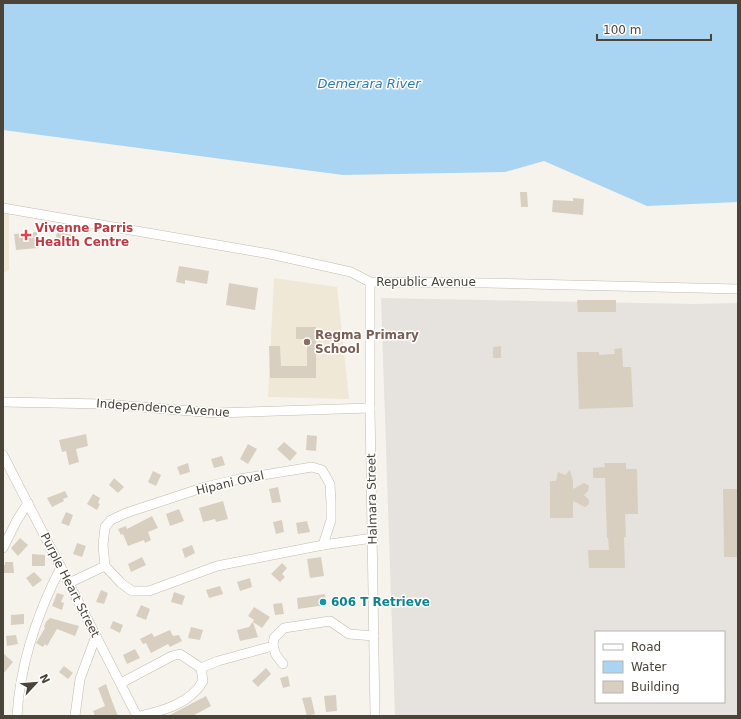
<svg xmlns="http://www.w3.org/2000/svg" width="741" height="719" font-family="'DejaVu Sans',sans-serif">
<rect width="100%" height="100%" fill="#f6f3ec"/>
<!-- industrial -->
<path fill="#e6e2dd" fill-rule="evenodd" d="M 381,298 L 694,304 L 738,303 L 738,716 L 395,716 ZM 596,632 L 724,632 L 724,702 L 596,702 Z"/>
<!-- education -->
<g fill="#efe8d6">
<polygon points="3,212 9,213 9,270 3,273"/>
<polygon points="274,278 337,287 349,399 268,397"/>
</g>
<!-- water -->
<polygon fill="#a9d4f2" points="3,3 738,3 738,202 647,206 544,161 505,172 343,175 3,130"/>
<!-- building -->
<g fill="#d8cfc1">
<polygon points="520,192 527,192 528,207 521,207"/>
<polygon points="573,198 584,199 583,215 552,212 553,200 573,201"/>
<polygon points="37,232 38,248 16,250 14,234"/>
<polygon points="57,232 73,235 71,245 55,242"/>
<polygon points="179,266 209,271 207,284 185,280 185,284 176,282"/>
<polygon points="229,283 258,288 255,310 226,305"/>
<polygon points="577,300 616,300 616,312 578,312"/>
<polygon points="296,327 316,327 316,378 270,378 269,346 280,346 281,366 307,366 307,339 296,339"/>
<polygon points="501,346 501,358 493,358 493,347"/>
<polygon points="622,348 623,367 631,367 633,407 579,409 577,352 599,352 599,355 615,354 614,349"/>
<polygon points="86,434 88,446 76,449 79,462 69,465 66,451 62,452 59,440"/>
<polygon points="307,435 317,436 316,451 306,450"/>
<polygon points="284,442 297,453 290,461 277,449"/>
<polygon points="248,444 257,449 248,464 240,459"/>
<polygon points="222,456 225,465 214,468 211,459"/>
<polygon points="188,463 190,472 180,475 177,467"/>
<polygon points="604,463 626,463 626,469 637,469 638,514 625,514 626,537 624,537 625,568 589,568 588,550 609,550 608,538 607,538 605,478 593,478 593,468 605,467"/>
<polygon points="570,470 573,481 573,489 584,483 589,486 588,491 584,495 589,500 589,504 585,507 573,501 573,518 550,518 550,481 556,481 558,472 565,475"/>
<polygon points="153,471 161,475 156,486 148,482"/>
<polygon points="114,478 124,487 118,493 109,485"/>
<polygon points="278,487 281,502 272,503 269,489"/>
<polygon points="723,489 738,489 738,557 724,557"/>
<polygon points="65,491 68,497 63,499 64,501 52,507 47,498"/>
<polygon points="93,494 100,498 98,503 100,504 97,510 87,504"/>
<polygon points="223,501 228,519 216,522 215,519 203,522 199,508"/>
<polygon points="179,509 184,521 170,526 166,514"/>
<polygon points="66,512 73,515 69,526 61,523"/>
<polygon points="152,516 158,528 148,532 151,540 145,543 144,540 128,546 123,534 121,535 118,529 126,526 127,529"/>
<polygon points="282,520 284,532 276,534 273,522"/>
<polygon points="307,521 310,532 298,534 296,523"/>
<polygon points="20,538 28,545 18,556 11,548"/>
<polygon points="77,543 86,546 82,557 73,554"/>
<polygon points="192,545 195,553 185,558 182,549"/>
<polygon points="32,554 45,555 45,566 32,566"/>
<polygon points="142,557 146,565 131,572 128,564"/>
<polygon points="321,557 324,576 310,578 307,559"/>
<polygon points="5,562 13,562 14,573 3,573 3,565 5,565"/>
<polygon points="282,563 287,568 282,574 285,577 280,582 271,574"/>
<polygon points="34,572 42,580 33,587 26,578"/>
<polygon points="250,578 252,587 240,591 237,582"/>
<polygon points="220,586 223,594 209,598 206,590"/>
<polygon points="101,590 108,593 104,604 96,602"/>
<polygon points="174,592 185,596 182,605 171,602"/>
<polygon points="57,593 64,595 61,602 64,603 62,610 52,606"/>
<polygon points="325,594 326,605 298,609 297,598"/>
<polygon points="282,603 284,614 275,615 273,604"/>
<polygon points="141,605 150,609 146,620 136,616"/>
<polygon points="254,607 270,617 262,628 253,622 258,637 240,641 237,630 249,627 254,620 248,616"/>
<polygon points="24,614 24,624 11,625 11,615"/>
<polygon points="50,618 79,626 75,636 57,629 47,646 45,644 43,647 36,643 45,628 44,627 46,622"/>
<polygon points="113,621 123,625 120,633 110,628"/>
<polygon points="191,627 203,630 200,640 188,638"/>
<polygon points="170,630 173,636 179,635 182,641 170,647 168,644 151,653 146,643 143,644 140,639 152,633 154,637"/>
<polygon points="16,635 18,644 7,646 6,636"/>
<polygon points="135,649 140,658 127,664 123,655"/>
<polygon points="3,653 13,662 3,674"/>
<polygon points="64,666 73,673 68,679 59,672"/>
<polygon points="266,668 271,674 258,687 252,681"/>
<polygon points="288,676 290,686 283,688 280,678"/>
<polygon points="106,684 112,701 118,716 95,716 93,711 105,706 98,688"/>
<polygon points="336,695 337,711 326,712 324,696"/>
<polygon points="206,696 211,706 200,712 192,716 168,716"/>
<polygon points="311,697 315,714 307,716 302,698"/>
</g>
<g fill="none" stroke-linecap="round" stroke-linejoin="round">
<!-- minor casing -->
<g stroke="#c2bbae" stroke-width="10">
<g id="minor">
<polyline points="3,208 270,254 351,272 370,282 487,283 738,289"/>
<polyline points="370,282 370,408 375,716"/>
<polyline points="3,402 103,404 216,413 370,408"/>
<polyline points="3,455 137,716"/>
<polyline points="3,548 17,520 28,503"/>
<polyline points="105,566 121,583 132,591 149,591 217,566 323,545 373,538"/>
<polyline points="69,583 105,566 103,545 105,527 111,520 126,513 205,487 239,479 312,467 322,470 330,484 331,503 331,520 323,545"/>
<polyline points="273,646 276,655 283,664"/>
<polyline points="121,683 172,656 180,654 201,668"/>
<path d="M 17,716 C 20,663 37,614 61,567"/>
<polyline points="75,716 80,679 96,636"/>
<path d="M 140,716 C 163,711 191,703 203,681 L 201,668 L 218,661 L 273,646 L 274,638 L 284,628 L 330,621 L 349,634 L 374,636"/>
</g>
</g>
<!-- minor -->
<use href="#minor" stroke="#fff" stroke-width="9"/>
</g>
<!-- markers -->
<path fill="#e0444e" stroke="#fff" stroke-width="1.5" d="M24 229h4v4h4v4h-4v4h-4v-4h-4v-4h4z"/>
<circle fill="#8d6e63" stroke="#fff" stroke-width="1.5" cx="307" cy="342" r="4"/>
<circle fill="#0f9aa8" stroke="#fff" stroke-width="1.5" cx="323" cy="602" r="4"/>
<g text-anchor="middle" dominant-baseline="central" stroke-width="3" stroke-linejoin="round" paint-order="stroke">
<!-- health labels -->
<g font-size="12" font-weight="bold" fill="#be3a42" stroke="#fff" text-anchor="start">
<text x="35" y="228">Vivenne Parris<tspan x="35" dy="14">Health Centre</tspan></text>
</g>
<!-- street labels -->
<g font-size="12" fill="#4b4439" stroke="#fff">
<text x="426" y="282">Republic Avenue</text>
<text transform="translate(163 408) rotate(4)">Independence Avenue</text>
<text transform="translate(230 483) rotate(-13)">Hipani Oval</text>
<text transform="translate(372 499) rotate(-91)">Halmara Street</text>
<text transform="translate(70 585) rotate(63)">Purple Heart Street</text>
</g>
<!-- education labels -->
<g font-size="12" font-weight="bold" fill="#785e54" stroke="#fff" text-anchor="start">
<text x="315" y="335">Regma Primary<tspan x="315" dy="14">School</tspan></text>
</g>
<!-- culture labels -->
<g font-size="12" font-weight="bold" fill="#0d838f" stroke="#fff" text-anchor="start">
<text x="331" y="602">606 T Retrieve</text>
</g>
<!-- water labels -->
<g font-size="13" font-style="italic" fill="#2e7ab2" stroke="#fff">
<text x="369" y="83">Demerara River</text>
</g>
</g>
<!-- border -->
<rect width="741" height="719" fill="none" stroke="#4b4439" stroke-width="8"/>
<!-- legend -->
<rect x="595" y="631" width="130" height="72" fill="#ffffff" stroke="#b7b4b0"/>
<rect x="603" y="644" width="20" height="6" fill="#ffffff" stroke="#b7b4b0"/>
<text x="631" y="651" font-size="12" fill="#4b4439">Road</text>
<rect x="603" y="661" width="20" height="12" fill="#a9d4f2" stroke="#b7b4b0"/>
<text x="631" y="671" font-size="12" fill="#4b4439">Water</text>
<rect x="603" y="681" width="20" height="12" fill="#d8cfc1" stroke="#b7b4b0"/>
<text x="631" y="691" font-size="12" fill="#4b4439">Building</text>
<!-- north arrow -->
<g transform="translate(36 683) rotate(64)" stroke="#ffffff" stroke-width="3" paint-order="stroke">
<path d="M0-3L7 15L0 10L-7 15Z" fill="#4b4439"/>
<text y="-6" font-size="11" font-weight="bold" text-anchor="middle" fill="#4b4439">N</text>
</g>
<!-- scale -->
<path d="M597 34v6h114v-6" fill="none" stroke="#4b4439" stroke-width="2"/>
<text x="603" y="34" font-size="12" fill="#4b4439" stroke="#ffffff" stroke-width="3" paint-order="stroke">100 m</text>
</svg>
